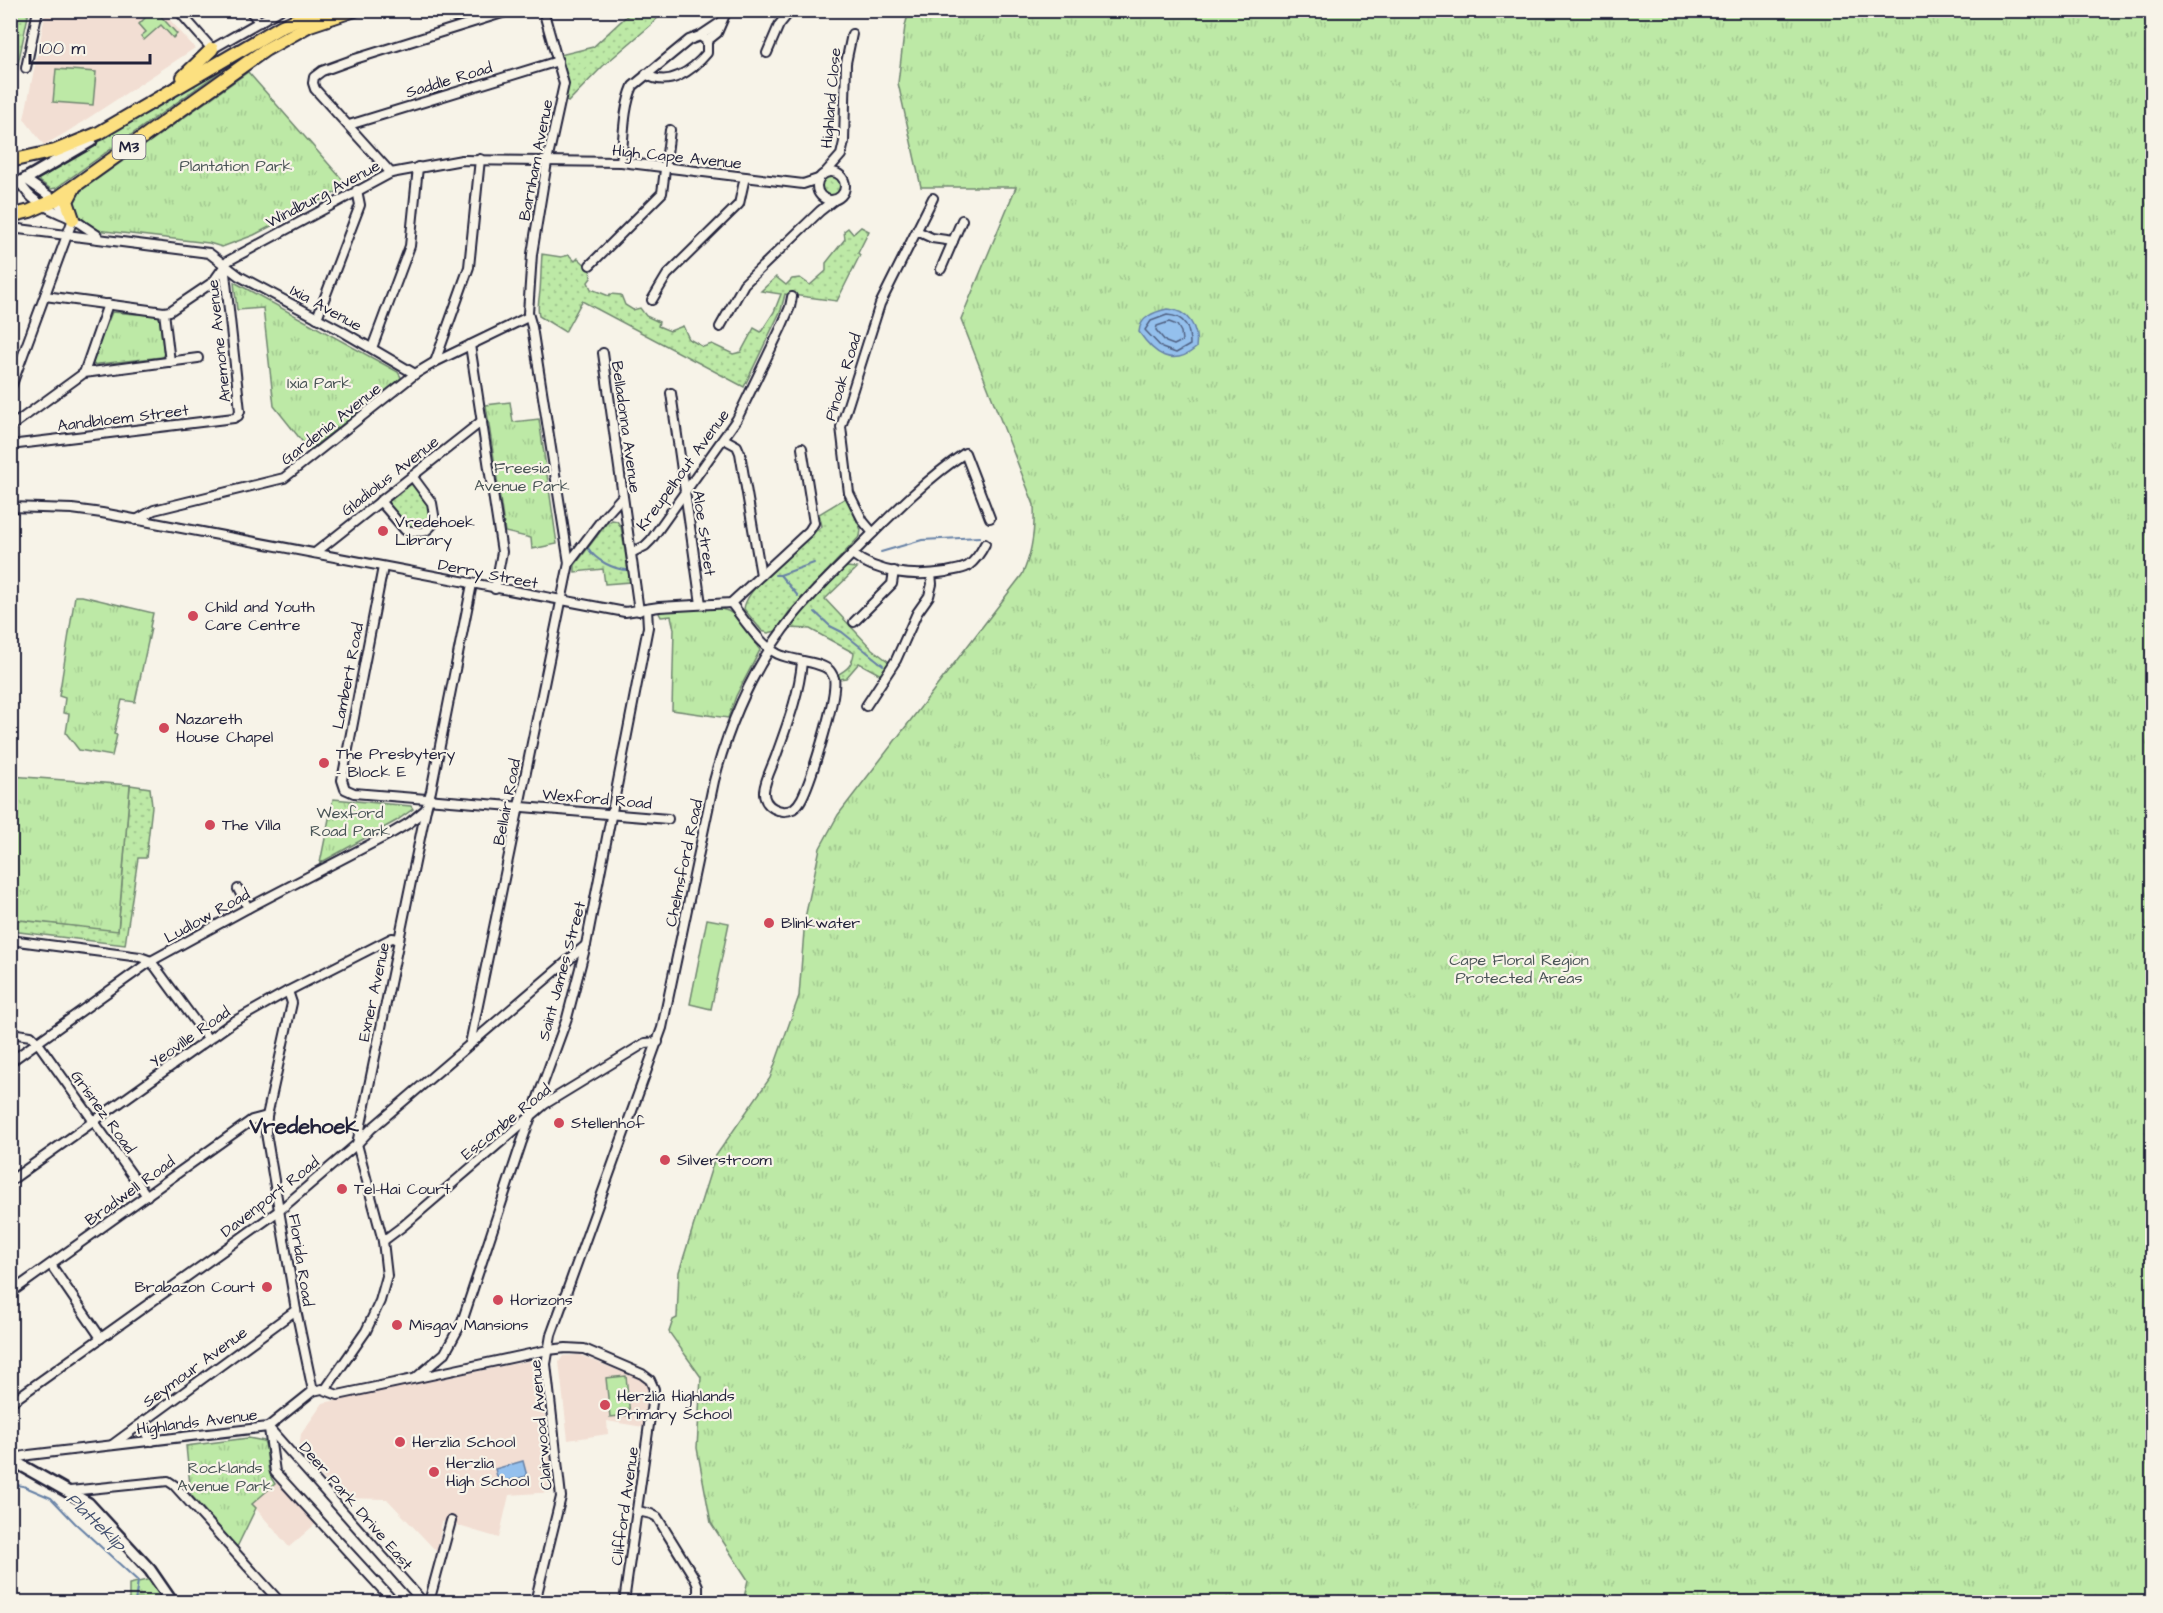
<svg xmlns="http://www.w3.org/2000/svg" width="2163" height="1613" font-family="'Architects Daughter',sans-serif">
<defs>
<pattern id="grass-dots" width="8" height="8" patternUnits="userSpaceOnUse" patternTransform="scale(1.5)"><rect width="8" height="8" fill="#bde9a6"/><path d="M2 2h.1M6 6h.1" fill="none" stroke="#a2c890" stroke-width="1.8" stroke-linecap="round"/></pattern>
<pattern id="forest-firs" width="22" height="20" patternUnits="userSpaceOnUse" patternTransform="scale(1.5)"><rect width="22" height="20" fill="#bde9a6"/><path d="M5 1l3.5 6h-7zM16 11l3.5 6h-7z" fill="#a2c890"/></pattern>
<pattern id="park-tufts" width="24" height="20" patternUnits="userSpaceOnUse" patternTransform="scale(1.5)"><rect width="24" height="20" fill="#bde9a6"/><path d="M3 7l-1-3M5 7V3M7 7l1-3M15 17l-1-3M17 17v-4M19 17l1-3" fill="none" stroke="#a2c890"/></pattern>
</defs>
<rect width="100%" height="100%" fill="#f7f3e8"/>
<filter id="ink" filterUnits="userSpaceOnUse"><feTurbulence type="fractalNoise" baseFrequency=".0167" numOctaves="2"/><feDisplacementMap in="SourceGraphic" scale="12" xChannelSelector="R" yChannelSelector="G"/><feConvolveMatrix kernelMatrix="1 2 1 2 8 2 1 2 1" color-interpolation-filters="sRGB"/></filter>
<g filter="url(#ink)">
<!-- built -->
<g fill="#f2ded3">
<polygon points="46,11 162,11 195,48 67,132 44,145 24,119"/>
<polygon points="580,1355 644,1381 648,1390 643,1427 607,1421 608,1434 568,1440 559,1362 563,1356"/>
<polygon points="538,1359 554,1492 509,1495 499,1538 442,1521 437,1552 387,1499 341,1498 299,1451 301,1434 323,1403"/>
<polygon points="280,1479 319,1521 289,1547 252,1504"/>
</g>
<!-- grass -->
<g fill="url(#grass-dots)" stroke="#708670" stroke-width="1.5">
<polygon points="10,11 29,11 13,88 10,87"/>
<polygon points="632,11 664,11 651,25 603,66 568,102 565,100 568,81 560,55 593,47"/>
<polygon points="245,54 56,188 51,189 35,178 112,130"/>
<circle cx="830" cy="187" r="11"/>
<path d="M 861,227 L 869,231 L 858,253 L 860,255 L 837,301 L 785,294 L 781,310 L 744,387 L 582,301 L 565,332 L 539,316 C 537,306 539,300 540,291 C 541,279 541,267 542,254 L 561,257 L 569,255 L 575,261 L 578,258 L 590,269 L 591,278 L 588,282 L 591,289 L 609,296 L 610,294 L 621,295 L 625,305 L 633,310 L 640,308 L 646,316 L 659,322 L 658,326 L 670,331 L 683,326 L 689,339 L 703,347 L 712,344 L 733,354 L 741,352 L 754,328 L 761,332 L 774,312 L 781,294 L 761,291 L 776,277 L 786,285 L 792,279 L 800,278 L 810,285 L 826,271 L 826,263 L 845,239 L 844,231 L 848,228 L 853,234 Z"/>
<path d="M 414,482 L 428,502 L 432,519 C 424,532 417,528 403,525 L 386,504 Z"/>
<path d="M 847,497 L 861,530 L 860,536 L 789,612 L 776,631 L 768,633 L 762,631 L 744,609 C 746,586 803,542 822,526 L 819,514 Z"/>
<polygon points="612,520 617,521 621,527 630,582 605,584 603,569 575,572 575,565 606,524"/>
<path d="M 847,567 L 857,568 L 825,599 L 872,649 L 889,662 L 881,675 L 859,663 L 846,678 L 839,679 L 837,675 C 848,669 852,665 854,653 L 810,629 L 789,628 L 842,570 Z"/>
<polygon points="130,785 150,788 152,806 146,858 138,858 125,945 11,931 11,919 118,930"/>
</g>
<!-- forest -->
<polygon fill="url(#forest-firs)" stroke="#708670" stroke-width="1.5" points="151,1579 164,1595 164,1602 129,1602 129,1584"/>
<!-- park -->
<g fill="url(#park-tufts)" stroke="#708670" stroke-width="1.5">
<path d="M 909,11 L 2152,11 L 2152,1602 L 743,1602 L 748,1580 L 711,1523 L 697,1448 L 701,1377 L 669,1332 L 673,1320 L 677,1318 L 679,1272 L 715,1157 L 770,1078 L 799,996 L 805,918 L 820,848 L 838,815 L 1022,575 C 1032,554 1035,528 1034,505 L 961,319 L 1016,187 L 921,187 L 898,83 L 905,26 Z"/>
<polygon points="248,72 348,186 254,235 222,247 209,243 96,230 73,211 71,199 75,195"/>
<polygon points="234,282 398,372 401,377 399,381 309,450 274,406 263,308 237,310"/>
<polygon points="112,312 159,316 164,354 162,357 90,365"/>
<polygon points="510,402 513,422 539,419 557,544 532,549 531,538 505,532 486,405"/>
<polygon points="75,596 82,596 153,613 150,627 151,628 135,702 122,700 114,734 117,735 112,756 79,750 66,733 69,714 63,713 65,698 59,696"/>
<polygon points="718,608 728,611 735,615 760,650 736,696 728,718 672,710 674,629 671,616 661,617 659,613 662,611"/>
<polygon points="11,776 130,785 118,931 11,919"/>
<polygon points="333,799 411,806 413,809 396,821 320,863"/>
<path d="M 248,1438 L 264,1441 C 270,1457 264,1469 275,1484 L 252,1504 L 256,1508 L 237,1547 L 191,1495 L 186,1446 Z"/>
</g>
<!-- garden -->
<g fill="#bde9a6" stroke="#708670" stroke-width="1.5">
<polygon points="147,11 156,11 177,34 173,38 161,25 144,40 141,36 146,32 139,24 145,18 142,15"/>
<polygon points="56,69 96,72 93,105 53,102"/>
<polygon points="707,919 729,923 711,1009 690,1004"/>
<polygon points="626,1376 630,1415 610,1417 606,1378"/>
</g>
<!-- water -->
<g fill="#94c0ed" stroke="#6681a6" stroke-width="1.5">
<path d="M 1167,309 C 1188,310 1199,328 1196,348 C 1172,368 1154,354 1139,332 C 1140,317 1154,312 1167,309 Z"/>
<polygon points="523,1461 527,1476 499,1483 495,1469"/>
</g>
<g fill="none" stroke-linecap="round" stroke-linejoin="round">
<!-- shore -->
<g stroke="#506182" stroke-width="1.5">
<path d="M 1167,315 C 1186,316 1190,329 1190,345 L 1176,353 L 1162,348 L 1145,330 L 1151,321 Z"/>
<polygon points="1169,322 1177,325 1181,332 1182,341 1174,345 1166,342 1156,330 1157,326"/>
</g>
<!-- stream -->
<g stroke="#6681a6" stroke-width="2">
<path d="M 588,548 C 595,560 614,570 628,570"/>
<polyline points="881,552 922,540 980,537"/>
<polyline points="775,575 780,575 814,563"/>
<polyline points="780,575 798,596"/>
<polyline points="815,612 830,626 842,632 883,665"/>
<polyline points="10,1484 23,1486 51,1498 75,1523 138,1581 135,1602"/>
</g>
<!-- street casing -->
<g stroke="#22223b" stroke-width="12">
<g id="street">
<polyline points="178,10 212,49 280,10"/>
<polyline points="249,10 260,22"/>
<polyline points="700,36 721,22"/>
<polyline points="707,41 717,33 727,10"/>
<polyline points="767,53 779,25 791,10"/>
<polyline points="26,68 38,10"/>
<path d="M 646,74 C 668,89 693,70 707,53 L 707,41"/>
<polyline points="349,125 558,61"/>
<path d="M 621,162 C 624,137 623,109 633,86 L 689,40 L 700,36 L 707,41"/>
<circle cx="831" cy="186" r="14"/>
<polyline points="826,172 841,155 844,142 846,63 852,34"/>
<polyline points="391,173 315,89 313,83 314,77 322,71 355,59 512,10"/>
<polyline points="25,179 55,200 73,219 97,235"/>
<path d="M 20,182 C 31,203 48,208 68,217"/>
<polyline points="10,230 19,229 209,253 239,276 340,330 415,374"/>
<polyline points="917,231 932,238 953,241"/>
<polyline points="590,265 662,193 670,130"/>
<polyline points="941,269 962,220"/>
<polyline points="45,296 164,312 170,311 213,282 228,261 391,173 462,160 621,162 803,184 818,179"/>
<polyline points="652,300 667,275 739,204 745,177"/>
<polyline points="164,312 170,362"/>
<polyline points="317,318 360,205 357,190"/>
<polyline points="720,327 744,284 820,211 834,200"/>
<polyline points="470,345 502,552 495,589"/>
<polyline points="372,348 410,246 418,167"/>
<polyline points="603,353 639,611"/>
<polyline points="435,362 469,267 480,159"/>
<polyline points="84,373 108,304"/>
<polyline points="10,390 73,219"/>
<polyline points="671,393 701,604"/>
<polyline points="10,427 84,373 198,358"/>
<polyline points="724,439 737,446 740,453 761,575"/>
<polyline points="10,445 234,418 238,416 240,411 224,264"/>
<path d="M 380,501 L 405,530 C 421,532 425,536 435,521 L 432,503 L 412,476"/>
<polyline points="10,507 72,509 102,513 625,612 659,607 731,603 809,531 814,523 802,448"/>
<polyline points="136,520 154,510 284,478 415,374 435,362 528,317"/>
<polyline points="873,533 863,521 849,493 841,427 880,304 933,198"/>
<polyline points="315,553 482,421"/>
<polyline points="631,553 645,546 651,540 737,419 781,328 790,307 792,297"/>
<path d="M 852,554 C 878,574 914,577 946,572 C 953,570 961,570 968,566 C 976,560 981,552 985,544"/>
<polyline points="569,563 604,517 622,497"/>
<polyline points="383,567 342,780 345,789 354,793 668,819"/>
<path d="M 731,603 C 743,618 761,646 778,654 C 792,661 821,661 830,671 C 831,672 833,676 834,678 C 838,696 811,780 802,798 C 800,802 797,806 793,809 C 781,815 763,807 764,791 C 765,780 772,767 776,756 C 787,725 799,695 802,662"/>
<polyline points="854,622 892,584 894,571"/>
<polyline points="866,706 896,660 917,613 929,596 932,584 931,574"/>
<polyline points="238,889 248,908"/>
<polyline points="10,940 140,957 151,961 208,1039"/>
<polyline points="288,991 292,1003 267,1116 266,1133 296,1310 313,1391"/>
<polyline points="10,1033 31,1036 38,1043 147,1196"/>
<polyline points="470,1044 569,563 532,327 528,313 532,254 547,162 564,84 543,10"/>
<polyline points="10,1062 151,961 248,908 392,833 409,823 426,809"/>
<polyline points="10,1181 233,1022 288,991 392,938 399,939"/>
<polyline points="383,1241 403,1226 545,1104 645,1043 658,1042"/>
<polyline points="51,1265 101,1338"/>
<polyline points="10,1293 252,1120 267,1116"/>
<polyline points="418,1376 445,1353 462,1322 521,1144 567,1018 586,945 648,627 647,609"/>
<polyline points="325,1390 366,1331 380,1301 387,1276 383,1241 357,1144 426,809 431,791 472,584"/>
<polyline points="10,1403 280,1210 357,1144 371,1129 586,945"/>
<polyline points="144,1421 145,1431 152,1441"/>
<polyline points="268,1427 423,1602"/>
<polyline points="269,1429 275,1472 394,1602"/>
<polyline points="112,1445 296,1310"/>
<polyline points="11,1459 29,1455 268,1427 313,1391 322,1389 338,1395 548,1350 566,1348 584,1349 642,1374 650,1380 654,1389 624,1602"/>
<polyline points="70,1491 168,1481 174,1485 280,1602"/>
<polyline points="638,1511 651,1514 657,1517 694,1577 698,1586 698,1602"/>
<polyline points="429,1602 451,1521"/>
<path d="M 535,1602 L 561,1497 L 546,1364 L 551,1335 L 662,1028 L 714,781 C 730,720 755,663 795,614 C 816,588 842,565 865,541 C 896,510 929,477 965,453 L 990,518"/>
</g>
</g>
<!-- secondary casing -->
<g stroke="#22223b" stroke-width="15">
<g id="secondary">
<polyline points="10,188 91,141"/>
<polyline points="10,1459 88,1503 150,1570 172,1602"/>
</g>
</g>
<!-- primary casing -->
<g stroke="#22223b" stroke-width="16">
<g id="primary">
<polyline points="183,77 212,49"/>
<polyline points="10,161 55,151 99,133 282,26 318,10"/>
<polyline points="10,216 30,211 55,200 265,50 310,25 355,10"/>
<polyline points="73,219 67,201 74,188"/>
</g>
</g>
<!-- street -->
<use href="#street" stroke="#f7f3e8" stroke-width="8"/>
<!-- secondary -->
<use href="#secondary" stroke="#f7f3e8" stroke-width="10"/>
<!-- primary -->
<use href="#primary" stroke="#fce080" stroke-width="12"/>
</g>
</g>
<!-- markers -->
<g fill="#d1495b" stroke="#f7f3e8" stroke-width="2">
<circle cx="383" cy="531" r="6"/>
<circle cx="193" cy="616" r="6"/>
<circle cx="164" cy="728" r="6"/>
<circle cx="324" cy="763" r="6"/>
<circle cx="210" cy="825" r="6"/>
<circle cx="769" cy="923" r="6"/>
<circle cx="559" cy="1123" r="6"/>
<circle cx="665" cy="1160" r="6"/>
<circle cx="342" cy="1189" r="6"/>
<circle cx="267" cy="1287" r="6"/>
<circle cx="498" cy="1300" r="6"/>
<circle cx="397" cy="1325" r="6"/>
<circle cx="605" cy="1405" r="6"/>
<circle cx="400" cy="1442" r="6"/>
<circle cx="434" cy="1472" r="6"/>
</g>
<g text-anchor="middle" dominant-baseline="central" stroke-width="4.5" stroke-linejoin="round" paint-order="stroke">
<!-- shield labels -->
<rect fill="#f7f3e8" stroke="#62616f" stroke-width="1.5" x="112.5" y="135" width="33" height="24" rx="4.5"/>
<g font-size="15" font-weight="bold" fill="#22223b">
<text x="129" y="147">M3</text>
</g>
<!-- street labels -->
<g font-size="16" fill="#22223b" stroke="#f7f3e8">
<text transform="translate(449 80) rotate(-17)">Saddle Road</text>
<text transform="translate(831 98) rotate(-85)">Highland Close</text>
<text transform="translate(677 157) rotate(6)">High Cape Avenue</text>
<text transform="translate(536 160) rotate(-79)">Barnham Avenue</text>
<text transform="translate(323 194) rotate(-28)">Windburg Avenue</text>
<text transform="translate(326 308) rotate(29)">Ixia Avenue</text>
<text transform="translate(219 341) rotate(-96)">Anemone Avenue</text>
<text transform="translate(843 377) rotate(-73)">Pinoak Road</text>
<text transform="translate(123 418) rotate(-7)">Aandbloem Street</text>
<text transform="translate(331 424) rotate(-38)">Gardenia Avenue</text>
<text transform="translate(626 427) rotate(82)">Belladonna Avenue</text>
<text transform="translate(683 470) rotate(-54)">Kreupelhout Avenue</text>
<text transform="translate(390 476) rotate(-38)">Gladiolus Avenue</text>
<text transform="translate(704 533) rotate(82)">Aloe Street</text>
<text transform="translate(488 574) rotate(11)">Derry Street</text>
<text transform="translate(348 676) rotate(-79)">Lambert Road</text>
<text transform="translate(597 799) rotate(5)">Wexford Road</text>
<text transform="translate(507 802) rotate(-79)">Bellair Road</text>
<text transform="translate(684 863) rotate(-78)">Chelmsford Road</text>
<text transform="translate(207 916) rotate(-29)">Ludlow Road</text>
<text transform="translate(562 971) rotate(-75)">Saint James Street</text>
<text transform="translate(374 992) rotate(-78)">Exner Avenue</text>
<text transform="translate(190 1037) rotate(-35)">Yeoville Road</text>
<text transform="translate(103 1112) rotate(54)">Grisnez Road</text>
<text transform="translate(506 1122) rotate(-39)">Escombe Road</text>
<text transform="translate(130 1191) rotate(-36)">Bradwell Road</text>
<text transform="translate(270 1197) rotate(-38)">Davenport Road</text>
<text transform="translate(301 1260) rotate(81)">Florida Road</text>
<text transform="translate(195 1367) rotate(-36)">Seymour Avenue</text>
<text transform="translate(197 1422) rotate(-7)">Highlands Avenue</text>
<text transform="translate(541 1425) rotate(-95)">Clairwood Avenue</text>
<text transform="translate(356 1506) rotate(49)">Deer Park Drive East</text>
<text transform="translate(625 1506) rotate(-82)">Clifford Avenue</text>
</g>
<!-- park labels -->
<g font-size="16" fill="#495456" stroke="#f7f3e8">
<text x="236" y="166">Plantation Park</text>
<text x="319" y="383">Ixia Park</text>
<text x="522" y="468">Freesia<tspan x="522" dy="18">Avenue Park</tspan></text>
<text x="350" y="813">Wexford<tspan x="350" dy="18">Road Park</tspan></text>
<text x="1519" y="960">Cape Floral Region<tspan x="1519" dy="18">Protected Areas</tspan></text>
<text x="225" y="1468">Rocklands<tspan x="225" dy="18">Avenue Park</tspan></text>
</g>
<!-- poi labels -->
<g font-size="16" fill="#22223b" stroke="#f7f3e8" text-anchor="start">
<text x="395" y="522">Vredehoek<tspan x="395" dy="18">Library</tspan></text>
<text x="205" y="607">Child and Youth<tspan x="205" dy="18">Care Centre</tspan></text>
<text x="176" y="719">Nazareth<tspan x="176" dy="18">House Chapel</tspan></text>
<text x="336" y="754">The Presbytery<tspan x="336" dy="18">- Block E</tspan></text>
<text x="222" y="825">The Villa</text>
<text x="781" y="923">Blinkwater</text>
<text x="571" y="1123">Stellenhof</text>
<text x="677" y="1160">Silverstroom</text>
<text x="354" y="1189">Tel-Hai Court</text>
<text x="255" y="1287" text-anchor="end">Brabazon Court</text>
<text x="510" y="1300">Horizons</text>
<text x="409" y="1325">Misgav Mansions</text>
<text x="617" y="1396">Herzlia Highlands<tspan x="617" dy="18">Primary School</tspan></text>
<text x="412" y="1442">Herzlia School</text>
<text x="446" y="1463">Herzlia<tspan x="446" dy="18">High School</tspan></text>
</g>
<!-- water labels -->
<g font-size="18" font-style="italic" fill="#445170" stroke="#f7f3e8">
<text transform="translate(96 1522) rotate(44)">Platteklip</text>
</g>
<!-- district labels -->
<g font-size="22" font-weight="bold" fill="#22223b" stroke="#f7f3e8">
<text x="304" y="1126">Vredehoek</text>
</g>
</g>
<!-- margin -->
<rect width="2163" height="1613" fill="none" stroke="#f7f3e8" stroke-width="36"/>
<rect x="18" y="18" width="2127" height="1577" fill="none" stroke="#22223b" stroke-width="2" filter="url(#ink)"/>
<!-- scale -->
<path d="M30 54v9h120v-9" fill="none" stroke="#22223b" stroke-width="3"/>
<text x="39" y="54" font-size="18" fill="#22223b" stroke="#f7f3e8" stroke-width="4.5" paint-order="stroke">100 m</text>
</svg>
